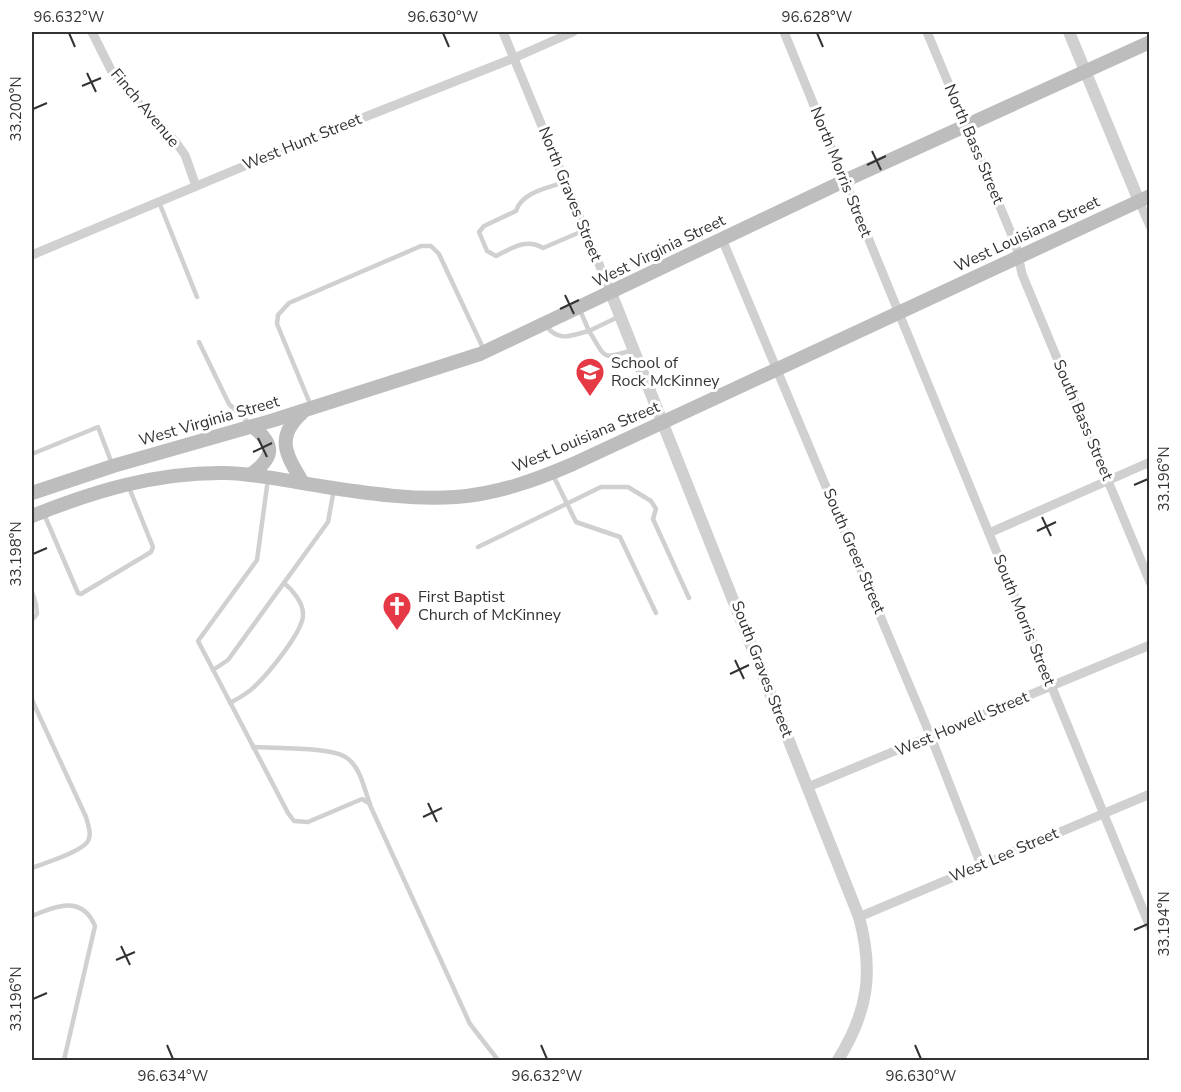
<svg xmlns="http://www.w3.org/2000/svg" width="1181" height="1092" font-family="'Nunito Sans',sans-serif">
<rect width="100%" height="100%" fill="#fff"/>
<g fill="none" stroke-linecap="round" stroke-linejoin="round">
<!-- service -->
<g stroke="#d0d0d0" stroke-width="4.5">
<path d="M 565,182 C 548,188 522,192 516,211 L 484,226 L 479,232 L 487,251 L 496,256 C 512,248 526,238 543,248 L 585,230"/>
<polyline points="159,202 197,297"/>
<path d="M 618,317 L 589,331 C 607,359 600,360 633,350"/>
<path d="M 546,326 C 560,343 571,335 589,331 L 579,308"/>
<polyline points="199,342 229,404 251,425"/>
<polyline points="311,406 277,324 278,315 289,303 421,246 431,246 439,254 484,350"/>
<polyline points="32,454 98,427 112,464"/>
<polyline points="553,475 576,522 620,537 656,613"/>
<polyline points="268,479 257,560 198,641 288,813 294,821 308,822 362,799 369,803 470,1024 498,1060"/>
<polyline points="44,514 78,593 81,594 151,552 153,547 128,485"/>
<polyline points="478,547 601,487 628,487 651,501 656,509 653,519 689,598"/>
<polyline points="32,592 36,604 37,614 32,620"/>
<polyline points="213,670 228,660 328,522 334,489"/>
<path d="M 32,700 L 86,817 C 88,825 92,834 88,841 C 82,852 44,863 32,868"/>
<path d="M 230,703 C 239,698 247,694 254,687 C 267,675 304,631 303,614 C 303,603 293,590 284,583"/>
<path d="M 253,747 C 273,748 333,747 347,758 C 361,768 364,789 370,804"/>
<path d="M 32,916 C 56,906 82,895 95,926 L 64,1060"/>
</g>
<!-- minor -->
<g stroke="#d0d0d0" stroke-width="9">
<polyline points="92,32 111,70 128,92 175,141 185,155 196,186"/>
<polyline points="503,32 611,293"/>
<polyline points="784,32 1150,927"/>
<polyline points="927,32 1016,245 1022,274 1150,582"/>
<polyline points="1139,201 1150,226"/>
<polyline points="722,239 931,737 981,865"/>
<polyline points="32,255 299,143 514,58 573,32"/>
<polyline points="989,533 1150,462"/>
<polyline points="808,787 1150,645"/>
<polyline points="859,917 1150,794"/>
</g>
<!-- tertiary -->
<g stroke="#d0d0d0" stroke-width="12">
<polyline points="1069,32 1139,201"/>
<path d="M 611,293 L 859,917 C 874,972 868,1012 838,1060"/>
</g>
<!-- secondary -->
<g stroke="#bdbdbd" stroke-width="14">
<path d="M 302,413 C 274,438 287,456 303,483"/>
<path d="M 250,475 C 274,458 276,445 253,427"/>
<polyline points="32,493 113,466 274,420 480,354 844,181 1150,42"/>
<path d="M 32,516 C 94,491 157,472 225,473 C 262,474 297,483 333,488 C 373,494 415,500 456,497 C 497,494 536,480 573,464 L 1150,196"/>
</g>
</g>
<!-- ticks -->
<path fill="none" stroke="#333" stroke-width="2" d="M 69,33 L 75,47M 443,33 L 449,47M 817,33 L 823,47M 87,73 L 96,92M 82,86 L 101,78M 33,109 L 47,103M 872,151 L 881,170M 867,165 L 886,156M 565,295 L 574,314M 560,309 L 579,300M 258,438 L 267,457M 253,452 L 272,443M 1134,485 L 1148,479M 1042,517 L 1051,536M 1037,531 L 1056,522M 33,554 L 47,548M 735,660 L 744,679M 730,674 L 749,665M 428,803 L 437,822M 423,817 L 442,808M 1134,930 L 1148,924M 121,946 L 130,965M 116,960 L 135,952M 33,999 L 47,993M 167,1045 L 173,1059M 541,1045 L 547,1059M 915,1045 L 921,1059"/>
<!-- icons -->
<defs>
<g id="school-pin" transform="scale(1.5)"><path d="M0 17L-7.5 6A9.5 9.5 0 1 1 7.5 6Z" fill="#e63946" stroke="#fff"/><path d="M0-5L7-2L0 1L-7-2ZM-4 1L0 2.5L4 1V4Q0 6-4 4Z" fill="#fff"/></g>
<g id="church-pin" transform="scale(1.5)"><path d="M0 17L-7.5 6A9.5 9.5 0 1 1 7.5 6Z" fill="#e63946" stroke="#fff"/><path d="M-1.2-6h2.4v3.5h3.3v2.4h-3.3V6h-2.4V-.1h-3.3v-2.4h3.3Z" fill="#fff"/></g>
</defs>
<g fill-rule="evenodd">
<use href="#school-pin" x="590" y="372"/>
<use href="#church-pin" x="397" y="606"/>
</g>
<g text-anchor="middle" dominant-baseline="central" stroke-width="6" stroke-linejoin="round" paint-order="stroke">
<!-- street labels -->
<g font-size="16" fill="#333" stroke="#fff">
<text transform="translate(145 108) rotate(50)">Finch Avenue</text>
<text transform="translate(302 142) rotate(-22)">West Hunt Street</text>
<text transform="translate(974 144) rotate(67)">North Bass Street</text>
<text transform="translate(841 172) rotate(68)">North Morris Street</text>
<text transform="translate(570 194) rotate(68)">North Graves Street</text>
<text transform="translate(1027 234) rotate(-25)">West Louisiana Street</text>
<text transform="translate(659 251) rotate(-26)">West Virginia Street</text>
<text transform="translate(1083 420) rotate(67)">South Bass Street</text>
<text transform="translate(209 421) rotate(-16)">West Virginia Street</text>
<text transform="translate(586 437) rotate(-23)">West Louisiana Street</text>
<text transform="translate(854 551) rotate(67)">South Greer Street</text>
<text transform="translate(1024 620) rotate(68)">South Morris Street</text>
<text transform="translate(762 669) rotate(69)">South Graves Street</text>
<text transform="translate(962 724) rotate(-23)">West Howell Street</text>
<text transform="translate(1004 855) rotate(-23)">West Lee Street</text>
</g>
<!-- poi labels -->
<g font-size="16" fill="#333" stroke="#fff" text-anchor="start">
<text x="611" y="363">School of<tspan x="611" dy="18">Rock McKinney</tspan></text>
<text x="418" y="597">First Baptist<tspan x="418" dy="18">Church of McKinney</tspan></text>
</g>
</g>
<!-- border -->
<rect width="1181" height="1092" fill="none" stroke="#ffffff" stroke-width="66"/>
<rect x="33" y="33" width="1115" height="1026" fill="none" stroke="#333" stroke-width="2"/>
<g font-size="15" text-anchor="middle" fill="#333">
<text x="69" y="22">96.632°W</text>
<text x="443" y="22">96.630°W</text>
<text x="817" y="22">96.628°W</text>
<text transform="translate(16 109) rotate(-90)" y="5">33.200°N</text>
<text transform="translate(1164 479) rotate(-90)" y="5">33.196°N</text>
<text transform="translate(16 554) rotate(-90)" y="5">33.198°N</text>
<text transform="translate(1164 924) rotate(-90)" y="5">33.194°N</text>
<text transform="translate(16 999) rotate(-90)" y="5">33.196°N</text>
<text x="173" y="1081">96.634°W</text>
<text x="547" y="1081">96.632°W</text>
<text x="921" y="1081">96.630°W</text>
</g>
</svg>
